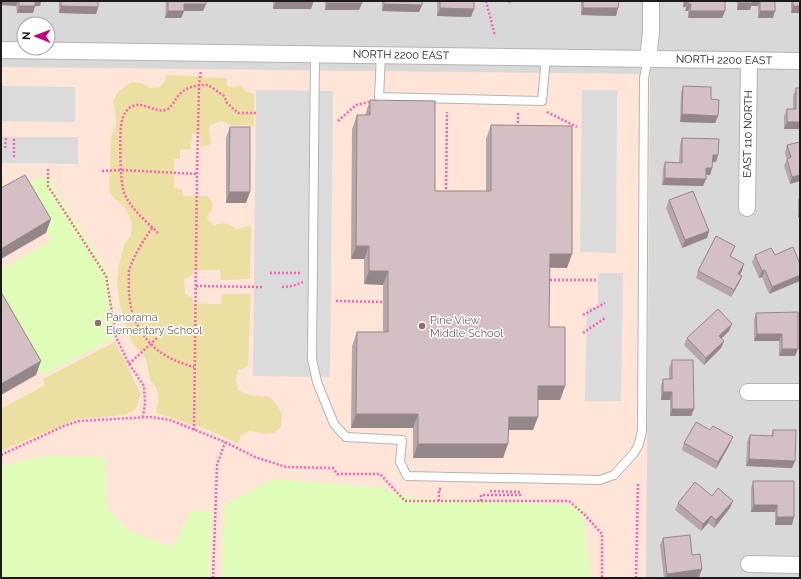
<svg xmlns="http://www.w3.org/2000/svg" width="801" height="579" font-family="Raleway,sans-serif">
<rect width="100%" height="100%" fill="#ede0e0"/>
<!-- residential -->
<path fill="#d9d8d9" fill-rule="evenodd" d="M 1,1 L 800,1 L 800,578 L 1,578 ZM 24,24 L 48,24 L 48,48 L 24,48 Z"/>
<!-- education -->
<polygon fill="#ffe5d7" points="1,67 650,74 646,578 1,578"/>
<!-- grass -->
<g fill="#ebe0a2">
<path d="M 166,75 L 227,78 L 227,86 L 234,87 L 240,85 L 247,92 L 254,94 L 254,127 L 244,125 L 233,126 L 222,121 L 218,122 L 209,126 C 207,136 219,147 200,147 L 201,134 L 192,134 L 191,149 L 180,150 L 180,159 L 174,159 L 174,188 L 182,189 L 183,196 L 207,196 C 218,206 210,208 207,219 L 210,222 L 214,225 C 223,223 229,222 236,229 C 242,229 245,226 251,226 L 250,279 L 221,280 L 220,270 L 193,270 L 193,275 L 184,279 L 185,293 L 188,296 L 193,297 L 193,303 L 221,304 L 222,294 L 251,294 L 248,366 L 238,370 L 236,379 L 238,390 L 249,395 L 270,397 L 278,406 L 282,415 L 281,426 L 275,433 L 265,434 L 250,431 L 241,435 L 238,444 L 209,430 L 156,413 L 158,402 L 158,393 L 156,387 L 150,380 L 147,363 L 144,356 L 132,343 L 120,305 L 117,284 L 119,263 L 125,243 L 131,235 L 132,225 L 129,216 L 125,208 L 113,197 L 109,191 L 111,136 L 116,126 L 116,117 L 113,101 L 118,92 L 131,82 L 141,83 L 151,88 L 159,87 L 165,81 Z"/>
<polygon points="115,342 141,394 135,410 125,415 77,419 1,451 1,409 45,385 43,379"/>
</g>
<!-- park -->
<g fill="#dffcb8">
<polygon points="43,176 52,178 53,186 110,274 116,337 42,376 1,304 1,270 51,240 23,184"/>
<polygon points="44,456 105,457 107,508 129,531 173,547 191,511 212,511 209,578 1,578 1,466"/>
<polygon points="273,479 378,487 416,498 582,505 591,578 222,578 224,505"/>
</g>
<!-- parking -->
<g fill="#dbdbdb">
<polygon points="1,86 75,87 75,122 1,121"/>
<polygon points="256,90 333,91 330,377 253,376"/>
<polygon points="582,90 617,90 616,253 580,252"/>
<polygon points="1,137 78,137 78,164 1,163"/>
<polygon points="598,273 623,273 621,401 585,401 587,307 598,307"/>
</g>
<g fill="none" stroke-linecap="round" stroke-linejoin="round">
<!-- service casing -->
<g stroke="#b4b4b4" stroke-width="10">
<g id="service">
<polyline points="315,54 312,359 317,382 334,424 346,437 402,440 400,462 407,476 600,480 614,475 634,453 639,444 642,431 644,78 648,59"/>
<polyline points="381,55 379,97 542,101 546,57"/>
</g>
</g>
<!-- minor casing -->
<g stroke="#b4b4b4" stroke-width="18">
<g id="minor">
<polyline points="1,50 800,61"/>
<polyline points="648,59 651,32 651,1"/>
<polyline points="747,208 749,60"/>
<polyline points="748,392 800,392"/>
<polyline points="749,564 800,565"/>
</g>
</g>
<!-- path -->
<g stroke="#ff5fb8" stroke-width="2.5" stroke-dasharray="2 2" stroke-linecap="butt">
<polyline points="486,1 495,36"/>
<polyline points="547,112 577,127"/>
<polyline points="518,113 518,128"/>
<polyline points="338,121 356,105 369,102"/>
<polyline points="5,148 6,137"/>
<polyline points="14,157 14,137"/>
<polyline points="48,169 48,186 106,276 116,337 129,364 144,386 145,403 143,417"/>
<polyline points="102,171 121,170 197,174"/>
<polyline points="446,193 447,112"/>
<path d="M 152,228 C 144,240 135,253 130,268 C 128,272 129,278 129,283 C 127,310 140,339 163,354 C 173,360 183,364 194,367"/>
<path d="M 158,233 C 146,221 131,209 124,193 C 120,182 119,132 122,120 C 124,114 127,108 133,106 C 145,101 157,115 168,109 C 171,107 174,102 176,99 C 184,87 194,85 208,85 L 224,96 L 227,103 L 238,113 L 256,113"/>
<polyline points="270,273 302,273"/>
<polyline points="546,280 596,280"/>
<polyline points="196,286 264,287"/>
<polyline points="282,287 293,286 303,282"/>
<polyline points="336,301 383,302"/>
<polyline points="583,315 605,303"/>
<polyline points="583,333 605,318"/>
<polyline points="129,364 157,338"/>
<polyline points="194,430 197,174 199,85 201,71"/>
<polyline points="1,455 64,426 79,421 150,417 170,420 225,442 255,457 286,467 333,468 337,474 380,474 405,501 569,501 585,515 602,534 602,578"/>
<polyline points="439,501 439,489 441,489"/>
<polyline points="481,501 481,495 520,495 520,492 488,491"/>
<polyline points="213,578 217,465 225,442"/>
<polyline points="636,578 638,483"/>
</g>
<!-- service -->
<use href="#service" stroke="#fff" stroke-width="8"/>
<!-- minor -->
<use href="#minor" stroke="#fff" stroke-width="16"/>
</g>
<!-- wall -->
<g fill="#b6a5a9">
<polygon points="1,1 41,1 40,6 35,6 33,13 17,13 16,6 1,5"/>
<polygon points="59,1 98,1 98,7 96,14 59,13"/>
<polygon points="166,1 206,1 203,11 184,11 181,18 165,18"/>
<polygon points="273,1 314,1 311,9 273,9"/>
<polygon points="325,1 362,1 362,3 359,10 325,10"/>
<polygon points="382,1 422,1 422,5 419,12 382,11"/>
<polygon points="437,1 474,1 471,17 437,16"/>
<polygon points="506,1 512,1 510,4"/>
<polygon points="581,1 619,1 618,8 616,16 581,15"/>
<polygon points="683,1 725,1 725,11 722,18 688,18 688,11 685,11 686,7 683,7"/>
<polygon points="737,1 775,1 773,18 758,18 758,6 751,6 750,10 737,10"/>
<rect x="791" y="1" width="9" height="12"/>
<polygon points="683,86 711,99 718,116 715,123 680,122 681,93"/>
<polygon points="796,88 800,88 800,129 784,129 784,116 787,109 793,109 793,96"/>
<polygon points="370,100 435,191 486,191 486,139 491,125 567,268 549,268 549,327 565,386 560,400 538,400 533,430 508,430 503,458 413,458 413,428 351,428 352,346 357,332 383,332 383,285 364,284 364,259 351,259 352,129 357,115 365,115"/>
<polygon points="230,127 246,203 226,203 226,138"/>
<polygon points="682,138 716,162 712,162 712,168 710,175 706,175 706,179 703,186 662,185 663,169 665,162 679,163 680,145"/>
<polygon points="800,142 800,181 790,184 784,166 787,159 785,153 787,145"/>
<polygon points="800,195 800,217 798,217 798,200"/>
<polygon points="669,200 709,231 707,238 682,248 666,208"/>
<polygon points="800,222 800,233 799,233 799,225"/>
<polygon points="735,246 731,256 742,271 739,275 739,283 731,297 696,278 698,271"/>
<polygon points="793,247 769,294 762,277 759,278 752,262 755,255 775,255"/>
<polygon points="756,313 798,349 795,356 779,356 779,341 754,341 754,320"/>
<polygon points="729,331 721,339 724,341 721,348 704,365 684,345 687,338"/>
<polygon points="672,360 694,409 691,416 670,416 670,400 661,400 661,386 663,379 669,379 669,368"/>
<polygon points="710,430 730,444 716,469 682,450 684,443"/>
<polygon points="773,430 795,461 792,468 746,466 747,442 750,435 771,436"/>
<polygon points="753,481 794,517 792,525 775,525 775,512 751,512 751,488"/>
<polygon points="712,496 730,508 714,528 708,523 701,531 675,510 678,503"/>
<polygon points="663,538 692,555 702,569 699,577 689,578 664,578 660,545"/>
</g>
<!-- shaded-wall -->
<g fill="#948689">
<polygon points="2,1 18,1 16,6 1,5"/>
<polygon points="34,1 41,1 40,6 33,6"/>
<polygon points="276,1 313,2 311,9 273,9"/>
<polygon points="685,1 688,1 686,7 683,7"/>
<polygon points="752,1 760,1 758,6 751,6 750,10 737,10 739,3"/>
<polygon points="327,3 362,3 359,10 325,10"/>
<polygon points="184,4 206,4 203,11 181,11"/>
<polygon points="384,4 422,5 419,12 382,11"/>
<polygon points="688,4 691,4 688,11 685,11"/>
<polygon points="19,6 35,6 33,13 17,13"/>
<polygon points="61,6 98,7 96,14 59,13"/>
<polygon points="793,6 800,6 800,13 791,13"/>
<polygon points="440,8 474,9 471,17 437,16"/>
<polygon points="583,8 618,8 616,16 581,15"/>
<polygon points="168,11 184,11 181,18 165,18"/>
<polygon points="690,11 725,11 722,18 688,18"/>
<polygon points="760,11 775,11 773,18 758,18"/>
<polygon points="682,114 718,116 715,123 680,122"/>
<polygon points="787,122 800,122 800,129 784,129"/>
<polygon points="713,155 718,155 716,162 710,162"/>
<polygon points="706,168 712,168 710,175 704,175"/>
<polygon points="800,175 800,181 790,184 792,177"/>
<polygon points="665,178 706,179 703,186 662,185"/>
<polygon points="229,192 250,192 246,203 226,203"/>
<polygon points="800,211 800,217 798,217"/>
<polygon points="51,219 46,233 1,259 1,249"/>
<polygon points="709,231 707,238 682,248 685,240"/>
<polygon points="356,246 369,246 364,259 351,259"/>
<polygon points="550,254 572,254 567,268 545,267"/>
<polygon points="744,264 742,271 736,281 738,274"/>
<polygon points="765,270 762,277 759,278 762,271"/>
<polygon points="369,271 388,271 383,285 364,284"/>
<polygon points="800,275 800,281 769,294 772,287"/>
<polygon points="742,276 739,283 731,297 734,290"/>
<polygon points="732,324 729,331 717,343 719,336"/>
<polygon points="757,334 782,334 779,341 754,341"/>
<polygon points="724,341 721,348 704,365 706,358"/>
<polygon points="782,349 798,349 795,356 779,356"/>
<polygon points="41,361 36,375 1,395 1,384"/>
<polygon points="538,386 565,386 560,400 533,400"/>
<polygon points="663,392 672,392 670,400 661,400"/>
<polygon points="672,409 694,409 691,416 670,416"/>
<polygon points="356,414 418,414 413,428 351,428"/>
<polygon points="509,417 538,417 533,430 504,430"/>
<polygon points="733,437 730,444 716,469 718,462"/>
<polygon points="418,444 508,444 503,458 413,458"/>
<polygon points="749,459 795,461 792,468 746,466"/>
<polygon points="733,501 730,508 714,528 716,520"/>
<polygon points="754,505 777,505 775,512 751,512"/>
<polygon points="711,516 708,523 701,531 703,524"/>
<polygon points="777,517 794,517 792,525 775,525"/>
<polygon points="702,569 699,577 689,578 666,578 667,574"/>
</g>
<!-- building -->
<g fill="#d4c0c4" stroke="#948689">
<rect x="19" y="1" width="16" height="5"/>
<polygon points="61,1 98,1 98,7 61,6"/>
<polygon points="168,1 206,1 206,4 184,4 184,11 168,11"/>
<polygon points="276,1 314,1 313,2"/>
<rect x="327" y="1" width="35" height="2"/>
<polygon points="384,1 422,1 422,5 384,4"/>
<polygon points="440,1 474,1 474,9 440,8"/>
<polygon points="583,1 619,1 618,8 583,8"/>
<polygon points="688,1 725,1 725,11 690,11 691,4 688,4"/>
<rect x="739" y="1" width="13" height="2"/>
<rect x="760" y="1" width="15" height="10"/>
<rect x="793" y="1" width="7" height="5"/>
<polygon points="683,86 711,87 711,99 719,100 718,116 682,114"/>
<polygon points="796,88 800,88 800,122 787,122 787,109 796,109"/>
<polygon points="370,100 435,101 435,191 491,191 491,125 572,126 572,254 550,254 549,327 565,327 565,386 538,386 538,417 509,417 508,444 418,444 418,414 356,414 357,332 388,332 388,271 369,271 369,246 356,246 357,115 370,115"/>
<polygon points="230,127 250,127 250,192 229,192"/>
<polygon points="682,138 719,139 718,155 713,155 712,168 706,168 706,179 665,178 665,162 682,163"/>
<polygon points="800,142 800,175 792,177 787,159 791,157 787,145"/>
<polygon points="25,175 51,219 1,249 1,188"/>
<polygon points="693,191 709,231 685,240 669,200"/>
<polygon points="716,236 735,246 730,256 744,264 738,274 742,276 734,290 698,271"/>
<polygon points="793,247 800,264 800,275 772,287 765,270 762,271 755,255 771,248 775,255"/>
<polygon points="1,292 41,361 1,384"/>
<polygon points="718,309 732,324 719,336 724,341 706,358 687,338"/>
<polygon points="798,312 798,349 782,349 782,334 757,334 756,313"/>
<polygon points="672,360 693,360 694,409 672,409 672,392 663,392 663,379 672,379"/>
<polygon points="696,422 710,430 713,426 733,437 718,462 684,443"/>
<polygon points="773,430 796,430 795,461 749,459 750,435 773,436"/>
<polygon points="753,481 794,481 794,517 777,517 777,505 754,505"/>
<polygon points="695,482 712,496 718,488 733,501 716,520 711,516 703,524 678,503"/>
<polygon points="690,535 692,555 700,554 702,569 667,574 663,538"/>
</g>
<!-- markers -->
<g fill="#8d6e63" stroke="#fff" stroke-width="1.5">
<circle cx="98" cy="323" r="4"/>
<circle cx="422" cy="326" r="4"/>
</g>
<g text-anchor="middle" dominant-baseline="central" stroke-width="3" stroke-linejoin="round" paint-order="stroke">
<!-- street labels -->
<g font-size="11" fill="#1b1b1b" stroke="#fff">
<text transform="translate(401 55) rotate(1)">NORTH 2200 EAST</text>
<text transform="translate(724 60) rotate(1)">NORTH 2200 EAST</text>
<text transform="translate(748 134) rotate(-89)">EAST 110 NORTH</text>
</g>
<!-- education labels -->
<g font-size="11" fill="#785e54" stroke="#fff" text-anchor="start">
<text x="106" y="317">Panorama<tspan x="106" dy="13">Elementary School</tspan></text>
<text x="430" y="320">Pine View<tspan x="430" dy="13">Middle School</tspan></text>
</g>
</g>
<!-- border -->
<rect width="801" height="579" fill="none" stroke="#1b1b1b" stroke-width="4"/>
<!-- north arrow -->
<g transform="translate(36 36) rotate(271)"><circle r="19" fill="#ffffff" stroke="#a4a4a4"/>
<path d="M0-3L7 15L0 10L-7 15Z" fill="#c60082"/>
<text y="-6" font-size="11" font-weight="bold" text-anchor="middle" fill="#1b1b1b">N</text>
</g>
</svg>
